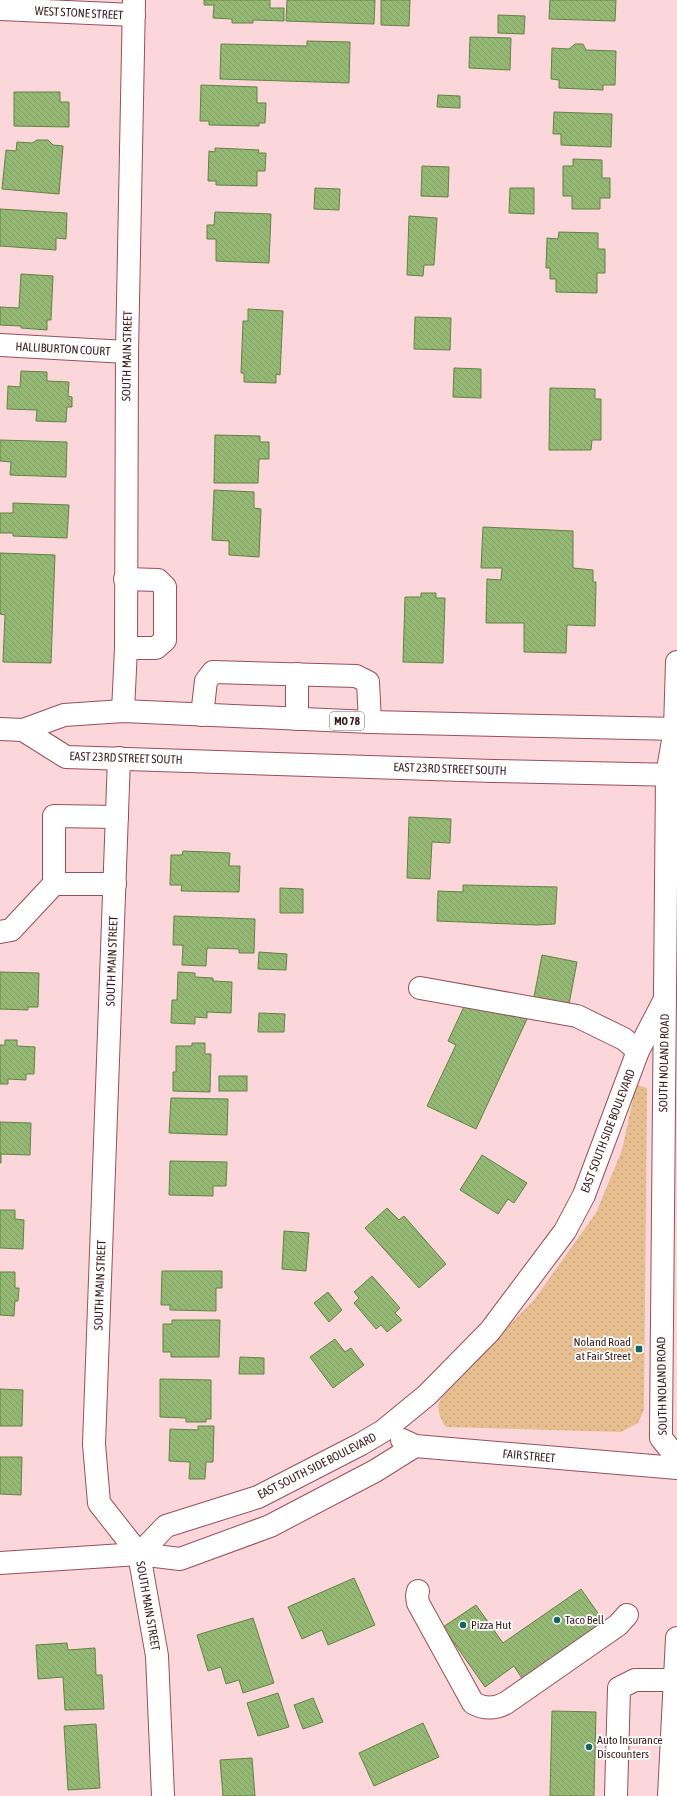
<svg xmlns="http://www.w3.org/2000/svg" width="677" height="1796" font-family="'Asap Condensed',sans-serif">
<defs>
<pattern id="grass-dots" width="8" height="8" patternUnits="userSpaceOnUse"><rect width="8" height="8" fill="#e6be8f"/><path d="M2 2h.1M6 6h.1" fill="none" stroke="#c6a37b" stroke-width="1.8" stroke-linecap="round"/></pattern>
<pattern id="building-back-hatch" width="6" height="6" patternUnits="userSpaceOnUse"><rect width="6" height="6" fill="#95b975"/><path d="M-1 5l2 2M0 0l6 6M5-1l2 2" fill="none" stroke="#819e65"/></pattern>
</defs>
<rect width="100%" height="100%" fill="#fbd7db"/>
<!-- grass -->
<path fill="url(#grass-dots)" d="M 636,1085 L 647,1088 L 644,1410 L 638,1423 L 621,1432 L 446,1427 C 433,1408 438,1401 451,1384 L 534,1300 L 596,1213 L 622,1150 Z"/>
<!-- building -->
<g fill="url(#building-back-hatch)" stroke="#628341">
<polygon points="204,0 270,0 270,8 284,8 284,21 253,20 253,23 232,23 232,19 213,18 214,5 204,5"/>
<polygon points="287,0 375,0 374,24 286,21"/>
<polygon points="381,0 410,0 409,26 381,25"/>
<polygon points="550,0 616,0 615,21 549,19"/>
<polygon points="498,15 525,16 524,34 498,33"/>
<polygon points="470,37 511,38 510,70 469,68"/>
<polygon points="307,41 350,42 349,83 220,79 221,44 307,46"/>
<polygon points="575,44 583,44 586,50 616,51 615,85 603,85 603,90 559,88 559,80 551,79 552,48 569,49"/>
<polygon points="201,85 257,87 257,103 266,103 265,123 259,123 259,126 209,125 209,121 200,121"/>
<polygon points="14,92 60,92 60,102 69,102 69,127 14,126"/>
<polygon points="438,95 460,96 460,108 437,107"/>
<polygon points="554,112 612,114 611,147 561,145 561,134 553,134"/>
<polygon points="37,140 48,140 53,145 63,146 59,194 2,189 6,150 16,151 17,142 32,143"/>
<polygon points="215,148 259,150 258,153 266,153 265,171 257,171 257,186 216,185 216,181 208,181 209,151 215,152"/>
<polygon points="573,159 602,160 602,178 610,178 610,198 600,198 600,209 572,209 572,196 563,196 563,166 573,166"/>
<polygon points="422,166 449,167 448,197 421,196"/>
<polygon points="315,188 340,189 339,210 314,209"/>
<polygon points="510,188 534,188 534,214 509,213"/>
<polygon points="0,209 67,213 66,239 56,238 56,250 0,246"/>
<polygon points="215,212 271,214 269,263 216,261 216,239 207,239 207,225 214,225"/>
<polygon points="409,216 437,218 434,265 424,265 423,276 407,275"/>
<polygon points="559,232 598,233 598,249 605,249 605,273 597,273 597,293 556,292 556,279 550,279 550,268 546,268 547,238 558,239"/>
<polygon points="21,274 53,276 51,320 47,320 47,330 21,328 21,326 0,325 0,307 19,308"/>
<polygon points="248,309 283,311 280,375 276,374 276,383 244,382 244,373 241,373 243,321 248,321"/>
<polygon points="415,317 451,318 450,350 414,349"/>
<polygon points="454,368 481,369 481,398 453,397"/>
<polygon points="21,371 47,372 47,381 69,382 68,396 72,397 72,407 67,407 66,422 36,421 37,410 7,409 8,386 20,387"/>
<polygon points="550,388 595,389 595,399 601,399 601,440 592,440 591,450 549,450"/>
<polygon points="215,435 260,436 260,442 269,442 269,459 259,459 258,483 214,483"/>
<polygon points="0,440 67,442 66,477 10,475 11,462 0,461"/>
<polygon points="214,490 254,492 254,508 261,509 259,557 229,555 229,541 212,540"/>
<polygon points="13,503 69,505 67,538 13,536 13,533 0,533 0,513 13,513"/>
<polygon points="483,527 573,531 573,568 593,570 593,582 596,582 595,626 567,625 566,653 524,652 524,623 486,623 487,579 501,580 502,568 481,568"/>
<polygon points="0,553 55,555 51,663 3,662 5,615 0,614"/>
<polygon points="421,593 436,593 436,598 445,598 443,663 403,662 405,597 421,597"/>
<polygon points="409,817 451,819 450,843 432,842 430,879 407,878"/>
<polygon points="183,851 230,853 229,866 240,866 239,892 181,891 182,885 170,885 171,855 182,855"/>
<polygon points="463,885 557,887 555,924 537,925 437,921 438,891 463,892"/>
<polygon points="280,888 303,889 303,913 280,913"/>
<polygon points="174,916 255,919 254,953 239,953 239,949 207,948 206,966 182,965 183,945 173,945"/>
<polygon points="259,952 287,954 286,970 258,969"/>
<polygon points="542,955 577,962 569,1004 534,997"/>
<polygon points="0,972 39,973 38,1007 28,1007 28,1010 0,1009"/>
<polygon points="178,972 195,973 195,977 213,978 213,981 232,982 231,1013 207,1012 207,1018 195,1017 195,1024 171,1023 172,1000 177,1000"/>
<polygon points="468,998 506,1016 509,1011 527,1019 476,1129 427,1106 456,1045 448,1041"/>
<polygon points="259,1013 285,1014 284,1032 258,1032"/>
<polygon points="5,1040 17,1040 17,1046 35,1047 34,1074 26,1074 26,1080 8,1079 8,1084 0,1084 0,1045 5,1045"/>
<polygon points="192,1043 205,1043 205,1054 211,1054 210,1092 173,1091 173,1072 176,1072 176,1046 192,1046"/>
<rect x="219" y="1076" width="28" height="15"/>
<polygon points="171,1098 228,1099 227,1135 169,1133"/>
<polygon points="0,1122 31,1123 30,1155 1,1154 1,1163 0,1163"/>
<polygon points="482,1155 527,1183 514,1203 508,1199 498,1214 460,1190"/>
<polygon points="170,1161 227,1162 226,1186 213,1186 213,1196 169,1195"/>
<polygon points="387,1208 399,1220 404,1216 446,1264 419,1288 365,1228"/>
<polygon points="0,1210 15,1210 15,1219 24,1220 23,1249 0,1248"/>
<polygon points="284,1231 309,1233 306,1271 282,1269"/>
<polygon points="162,1271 222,1271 222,1288 216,1288 216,1311 170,1310 170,1305 161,1305"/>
<polygon points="0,1272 15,1272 15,1288 19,1288 18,1301 15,1301 14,1316 0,1315"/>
<polygon points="372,1276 400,1308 395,1313 402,1320 387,1332 381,1325 376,1329 354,1303 359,1298 354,1292"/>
<polygon points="328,1292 342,1310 329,1322 314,1303"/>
<polygon points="172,1320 220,1320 219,1357 171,1357 171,1352 163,1352 163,1324 172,1324"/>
<polygon points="335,1339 345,1352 351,1348 364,1365 333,1388 310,1357"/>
<polygon points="240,1357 264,1358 264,1374 239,1374"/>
<polygon points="160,1379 211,1380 211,1419 206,1419 206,1422 186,1422 186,1418 160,1417"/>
<polygon points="0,1389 23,1390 22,1426 0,1426"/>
<polygon points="198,1426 214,1426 213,1462 206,1462 205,1479 189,1479 190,1462 169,1461 170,1429 198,1430"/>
<polygon points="0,1457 22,1457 21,1495 0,1494"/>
<polygon points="354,1578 375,1625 328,1645 322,1630 302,1639 288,1607"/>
<polygon points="581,1589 607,1626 525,1683 514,1666 485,1687 443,1627 476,1605 503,1643"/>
<polygon points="253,1618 274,1683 243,1693 239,1680 226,1684 221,1667 208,1671 197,1635"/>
<polygon points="67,1643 68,1650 95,1648 96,1675 102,1675 104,1709 65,1710 63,1677 38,1679 36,1645"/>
<polygon points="278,1693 289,1727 258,1736 247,1703"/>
<polygon points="313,1698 323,1722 303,1729 294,1705"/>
<polygon points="552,1711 596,1712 594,1796 550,1796"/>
<polygon points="423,1723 439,1757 374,1786 359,1753"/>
<polygon points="96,1724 100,1788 68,1790 64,1726"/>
<polygon points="252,1758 255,1796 223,1796 220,1760"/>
</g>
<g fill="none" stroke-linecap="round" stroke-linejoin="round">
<!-- minor casing -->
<g stroke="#994e5a" stroke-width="24">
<g id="minor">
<polyline points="0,9 134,15"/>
<polyline points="0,345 127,352"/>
<polyline points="125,579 158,580 165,587 165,640 156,648 126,648"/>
<polyline points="297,674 297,719"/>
<polyline points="123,711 126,648 127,352 134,0"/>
<polyline points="202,715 206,681 213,672 356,676 368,682 370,722"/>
<polyline points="119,758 94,1444 99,1503 139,1554 157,1656 163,1796"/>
<polyline points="115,884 54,884 54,816 117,817"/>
<polyline points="0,932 11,930 54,884"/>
<polyline points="420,988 577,1016 624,1039 638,1051"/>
<polyline points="402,1440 415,1446 677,1468"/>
<polyline points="139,1554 166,1526 258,1497 361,1444 383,1431 427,1395 490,1331 565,1231 584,1195 638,1051 665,999"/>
<polyline points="0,1563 139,1554 180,1559 270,1526 375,1471 415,1446"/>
<path d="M 418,1591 L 417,1596 L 418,1603 L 473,1703 C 484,1709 495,1709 506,1703 L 618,1625 L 627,1615"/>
<polyline points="616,1796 619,1688 635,1680 675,1680"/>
</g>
</g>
<!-- major casing -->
<g stroke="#994e5a" stroke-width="24">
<g id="major">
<polyline points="677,662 675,729 667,775 661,1431 661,1438 677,1458"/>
<polyline points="0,729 23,730 64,715 123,711 370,722 677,729"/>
<polyline points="23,730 66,757 493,771 677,775"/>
<polyline points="669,1796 677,1638"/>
</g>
</g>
<!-- minor -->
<use href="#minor" stroke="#fff" stroke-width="22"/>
<!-- major -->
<use href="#major" stroke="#fff" stroke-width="22"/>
</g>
<!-- markers -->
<g fill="#176562" stroke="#fff" stroke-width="1.5">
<rect x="635" y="1345" width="8" height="8" rx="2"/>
<circle cx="557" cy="1620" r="4"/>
<circle cx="463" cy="1625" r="4"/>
<circle cx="589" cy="1747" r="4"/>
</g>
<g text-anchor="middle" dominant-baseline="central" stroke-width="3.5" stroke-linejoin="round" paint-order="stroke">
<!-- shield labels -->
<rect fill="#fff" stroke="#765f63" stroke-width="1" x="330" y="712" width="34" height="18" rx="3"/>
<g font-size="11" font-weight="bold" fill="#3b1b20">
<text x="347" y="721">MO 78</text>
</g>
<!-- street labels -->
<g font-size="12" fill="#3b1b20" stroke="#fff">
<text transform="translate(79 13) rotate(3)">WEST STONE STREET</text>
<text transform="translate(63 349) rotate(3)">HALLIBURTON COURT</text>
<text transform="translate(127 356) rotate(-89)">SOUTH MAIN STREET</text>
<text transform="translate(126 758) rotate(2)">EAST 23RD STREET SOUTH</text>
<text transform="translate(450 769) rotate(2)">EAST 23RD STREET SOUTH</text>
<text transform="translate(112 961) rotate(-88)">SOUTH MAIN STREET</text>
<text transform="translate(664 1063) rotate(-89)">SOUTH NOLAND ROAD</text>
<text transform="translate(608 1131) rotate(-69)">EAST SOUTH SIDE BOULEVARD</text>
<text transform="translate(100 1285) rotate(-88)">SOUTH MAIN STREET</text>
<text transform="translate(662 1386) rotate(-91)">SOUTH NOLAND ROAD</text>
<text transform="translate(529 1456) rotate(5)">FAIR STREET</text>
<text transform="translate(317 1466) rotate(-27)">EAST SOUTH SIDE BOULEVARD</text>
<text transform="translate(148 1606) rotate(80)">SOUTH MAIN STREET</text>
</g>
<!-- poi labels -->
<g font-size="12" fill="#3b1b20" stroke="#fff" text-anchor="start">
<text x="631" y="1342" text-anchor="end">Noland Road<tspan x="631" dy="14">at Fair Street</tspan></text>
<text x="565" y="1620">Taco Bell</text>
<text x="471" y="1625">Pizza Hut</text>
<text x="597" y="1740">Auto Insurance<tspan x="597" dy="14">Discounters</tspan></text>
</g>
</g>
</svg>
